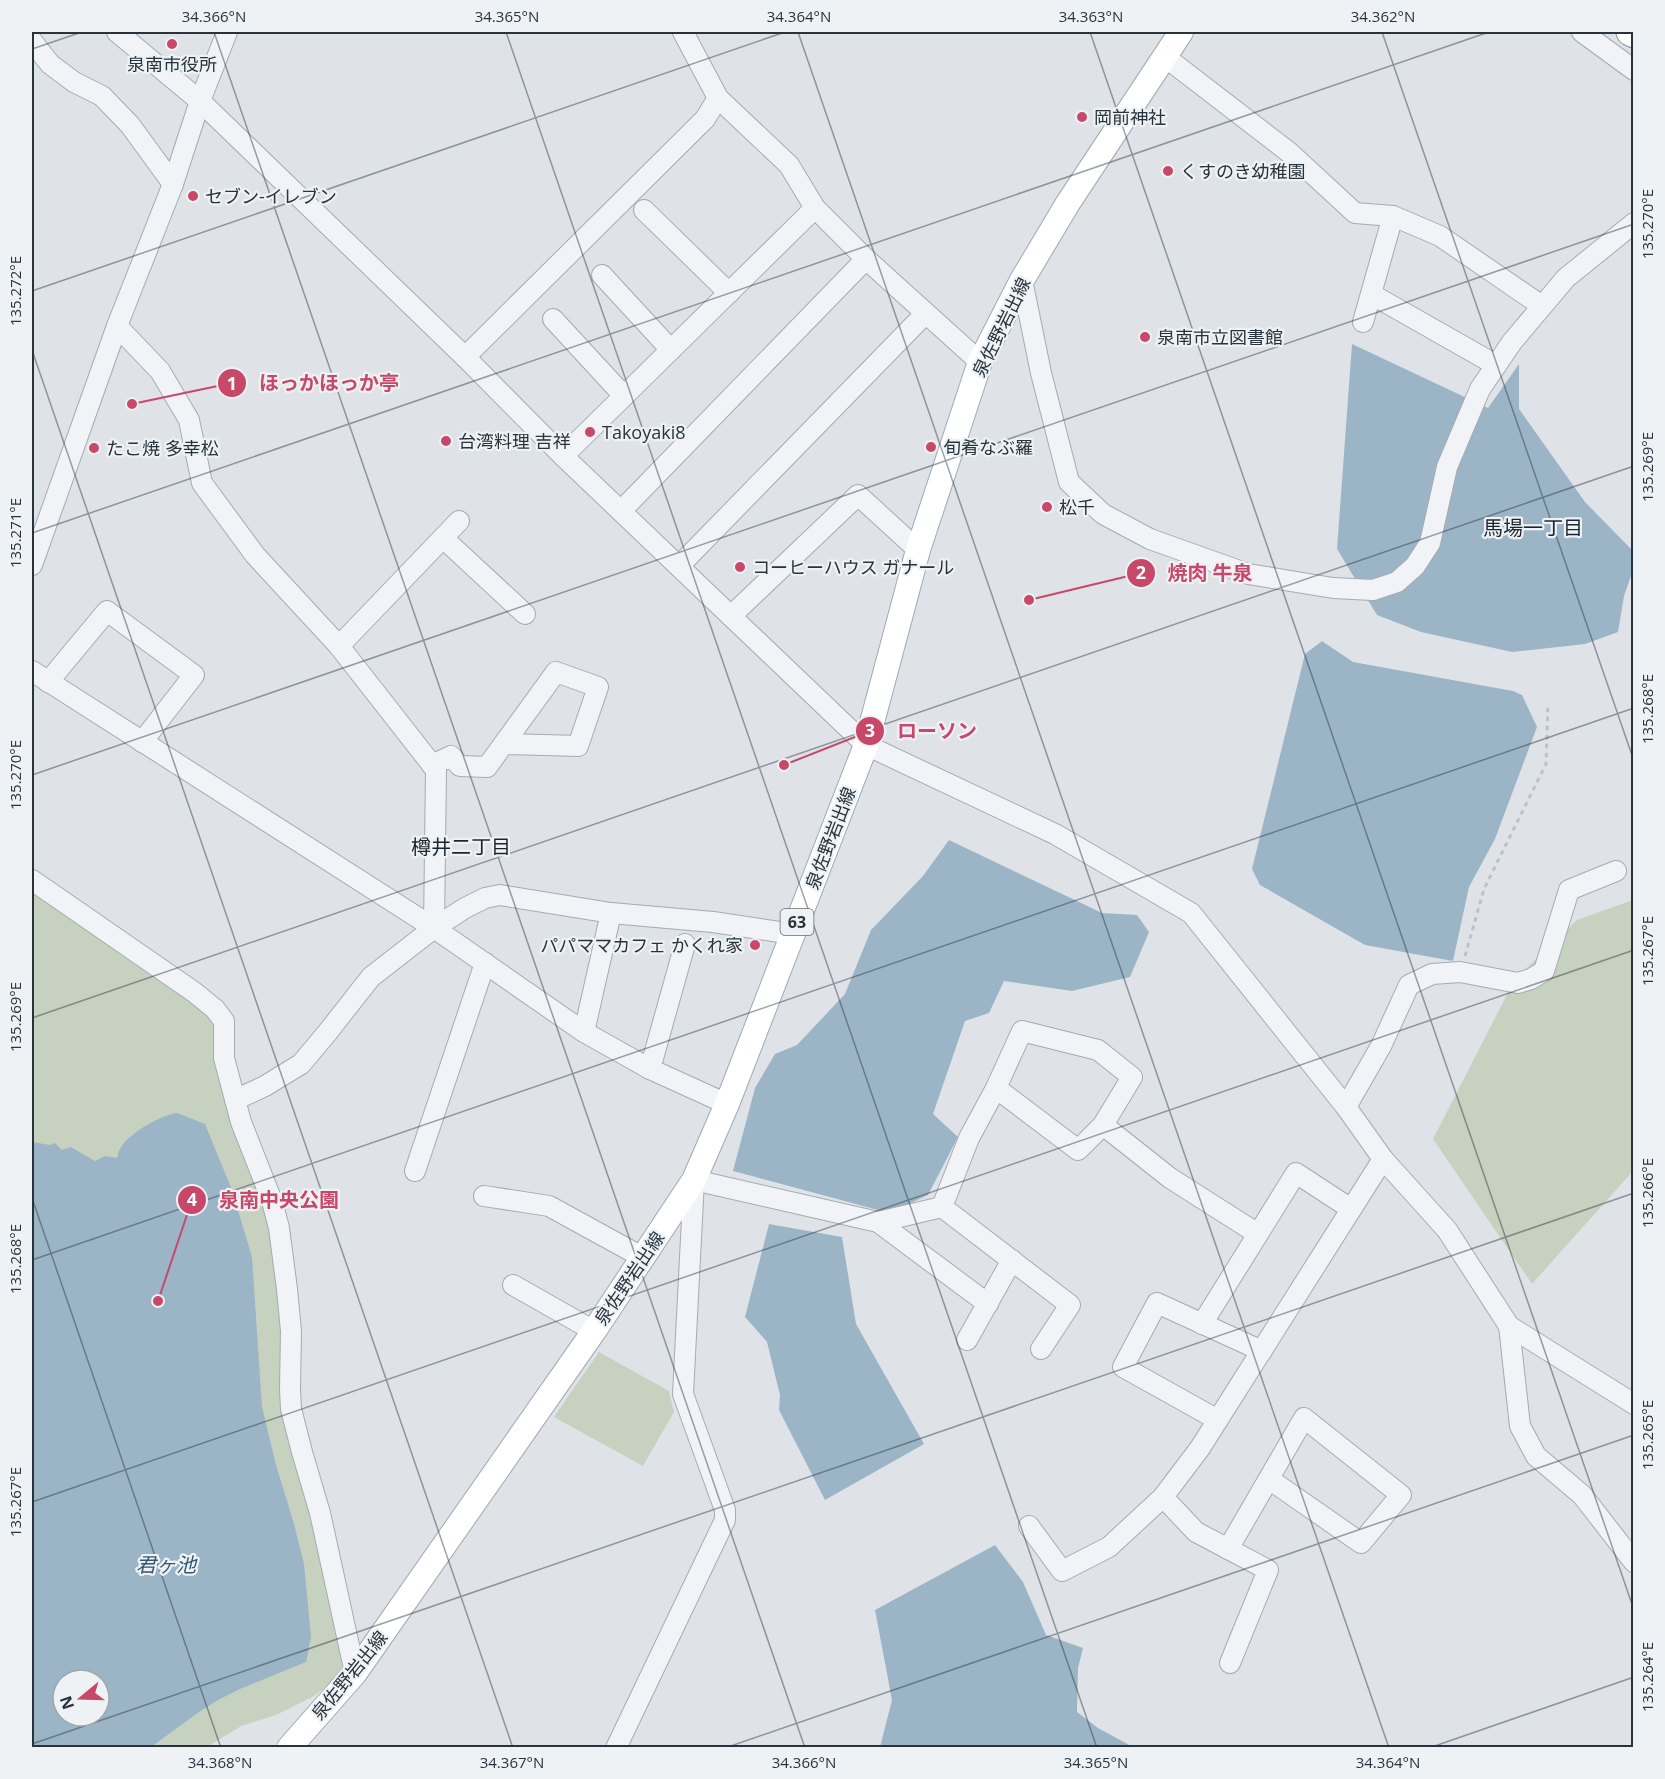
<svg xmlns="http://www.w3.org/2000/svg" width="1665" height="1779" font-family="'Open Sans','Noto Sans JP',sans-serif">
<rect width="100%" height="100%" fill="#dfe3e8"/>
<!-- green -->
<g fill="#c6d1c0" fill-rule="evenodd">
<path d="M 32,890 L 207,1011 L 216,1023 L 271,1210 L 288,1352 L 346,1669 L 330,1684 L 314,1696 L 276,1715 L 241,1726 L 207,1747 L 32,1747 ZM 63,1680 L 99,1680 L 99,1716 L 63,1716 Z"/>
<polygon points="1633,900 1633,1171 1532,1284 1433,1139 1515,979 1577,920"/>
<polygon points="599,1352 669,1391 674,1412 643,1466 554,1417"/>
</g>
<!-- water -->
<g fill="#9bb5c6" fill-rule="evenodd">
<polygon points="1352,344 1488,408 1519,364 1519,409 1585,502 1633,551 1633,570 1624,596 1618,632 1585,644 1512,652 1421,632 1377,615 1337,549"/>
<polygon points="1322,641 1353,662 1513,691 1522,695 1537,727 1495,839 1469,887 1453,961 1365,945 1260,885 1252,869 1305,654"/>
<polygon points="949,840 1102,913 1137,915 1149,932 1130,977 1072,991 1004,981 989,1013 965,1021 933,1114 958,1137 928,1195 889,1213 733,1171 755,1088 775,1054 797,1045 845,994 871,930 923,876"/>
<path d="M 177,1113 L 205,1124 L 232,1190 L 252,1257 L 262,1407 L 276,1465 L 294,1524 L 304,1564 L 311,1637 L 306,1662 L 240,1689 L 218,1700 L 199,1712 L 151,1747 L 32,1747 L 32,1142 L 50,1145 L 55,1143 L 62,1150 L 71,1147 L 95,1161 L 105,1156 L 117,1158 C 117,1158 119,1150 120,1149 C 127,1134 161,1115 177,1113 ZM 63,1680 L 99,1680 L 99,1716 L 63,1716 Z"/>
<polygon points="769,1224 842,1237 856,1324 924,1444 825,1500 779,1410 780,1395 767,1342 745,1317"/>
<polygon points="995,1545 1023,1582 1046,1635 1083,1648 1078,1668 1077,1712 1098,1728 1133,1747 880,1747 892,1700 875,1610"/>
</g>
<g fill="none" stroke-linecap="round" stroke-linejoin="round">
<!-- minor casing -->
<g stroke="#a4abb2" stroke-width="22">
<g id="minor">
<polyline points="117,32 200,101 465,357 563,456 866,745 1055,834 1191,913 1346,1107 1383,1159 1447,1230 1509,1326 1634,1404"/>
<polyline points="683,32 718,98 789,165 815,208 866,259 980,362"/>
<polyline points="1582,32 1634,70"/>
<polyline points="32,41 50,64 74,82 102,96 130,125 173,184"/>
<polyline points="1164,56 1290,153 1355,213 1393,216 1440,236 1542,306"/>
<polyline points="644,210 729,293"/>
<polyline points="602,275 671,350"/>
<polyline points="1022,280 1041,373 1069,482 1103,514 1150,539 1248,574 1333,588 1373,590 1397,582 1415,566 1430,543 1447,467 1480,389 1512,342 1566,278 1634,223"/>
<polyline points="1371,294 1496,365"/>
<polyline points="553,319 624,396"/>
<polyline points="1363,322 1393,216"/>
<polyline points="117,326 160,371 189,420 202,483 255,555 339,646 436,770 434,928"/>
<polyline points="465,357 705,119 718,98"/>
<polyline points="563,456 815,208"/>
<polyline points="621,511 866,259"/>
<polyline points="443,538 525,614"/>
<polyline points="32,565 117,326 173,184 200,101 227,32"/>
<polyline points="679,566 926,313"/>
<polyline points="731,616 858,495 918,550"/>
<polyline points="339,646 459,521"/>
<polyline points="32,671 434,928 584,1032 650,1069 727,1104"/>
<polyline points="48,682 107,611 194,675 142,742"/>
<polyline points="432,765 451,756 460,766 487,767 556,672 598,687 578,746 504,744"/>
<polyline points="32,880 194,992 215,1009 224,1021 224,1058 241,1122 272,1201 279,1228 287,1289 291,1331 290,1389 291,1409 302,1452 320,1513 355,1673"/>
<polyline points="584,1032 611,913"/>
<polyline points="650,1069 685,944"/>
<polyline points="235,1100 265,1086 301,1064 327,1033 371,977 434,928 465,908 485,898 500,895 611,913 713,922 793,934"/>
<polyline points="1346,1107 1381,1046 1409,985 1432,974 1460,972 1518,983 1531,979 1544,971 1569,890 1616,871"/>
<polyline points="1103,1125 1170,1178 1258,1234"/>
<polyline points="415,1171 485,963"/>
<polyline points="484,1196 549,1206 642,1257"/>
<polyline points="942,1207 1070,1305 1041,1349"/>
<polyline points="878,1222 988,1304"/>
<polyline points="513,1285 594,1331"/>
<polyline points="1202,1324 1296,1173 1351,1209"/>
<polyline points="1509,1326 1520,1426 1536,1456 1582,1495 1634,1562"/>
<polyline points="967,1340 1012,1260"/>
<polyline points="1218,1420 1123,1367 1157,1303 1262,1351"/>
<polyline points="1163,1497 1196,1532 1268,1570 1230,1663"/>
<polyline points="1029,1526 1062,1571 1109,1547 1163,1497 1200,1448 1383,1159"/>
<polyline points="1228,1549 1304,1418 1401,1495 1361,1543 1269,1479"/>
<polyline points="616,1748 725,1520 725,1510 683,1394 694,1180 878,1222 942,1207 969,1138 996,1088 1022,1031 1098,1050 1132,1077 1103,1125 1078,1150 996,1088"/>
</g>
</g>
<!-- major casing -->
<g stroke="#9fa9b3" stroke-width="26">
<polyline id="major" points="289,1748 355,1673 594,1331 694,1180 727,1104 866,745 918,550 980,362 1022,280 1068,203 1181,32"/>
</g>
<!-- highway casing -->
<g stroke="#87929e" stroke-width="29">
<polyline id="highway" points="1630,32 1634,34"/>
</g>
<!-- path -->
<polyline stroke="#bdc1c6" stroke-width="3" stroke-dasharray="4.5 4.5" stroke-linecap="butt" points="1465,956 1484,889 1546,764 1548,704"/>
<!-- minor -->
<use href="#minor" stroke="#f1f3f6" stroke-width="20"/>
<!-- major -->
<use href="#major" stroke="#fff" stroke-width="24"/>
<!-- highway -->
<use href="#highway" stroke="#fff" stroke-width="27"/>
</g>
<!-- ticks -->
<path fill="none" stroke="#28333e" stroke-width="1.5" stroke-opacity="0.45" d="M 214,32 L 805,1748M 506,32 L 1097,1748M 798,32 L 1389,1748M 1090,32 L 1634,1610M 1382,32 L 1634,761M 32,49 L 82,32M 32,291 L 785,32M 32,350 L 513,1748M 32,533 L 1489,32M 32,775 L 1634,224M 32,1018 L 1634,466M 32,1198 L 221,1748M 32,1260 L 1634,708M 32,1502 L 1634,950M 32,1744 L 1634,1193M 725,1748 L 1634,1435M 1429,1748 L 1634,1677"/>
<!-- markers -->
<g fill="#c84869" stroke="#eef2f5" stroke-width="2">
<circle cx="172" cy="44" r="6"/>
<circle cx="1082" cy="117" r="6"/>
<circle cx="1168" cy="171" r="6"/>
<circle cx="193" cy="196" r="6"/>
<circle cx="1145" cy="337" r="6"/>
<circle cx="590" cy="432" r="6"/>
<circle cx="446" cy="441" r="6"/>
<circle cx="931" cy="447" r="6"/>
<circle cx="94" cy="448" r="6"/>
<circle cx="1047" cy="507" r="6"/>
<circle cx="740" cy="567" r="6"/>
<circle cx="755" cy="945" r="6"/>
</g>
<g text-anchor="middle" dominant-baseline="central" stroke-width="4.5" stroke-linejoin="round" paint-order="stroke">
<!-- shield labels -->
<rect fill="#eef2f5" stroke="#636c75" stroke-width="1.5" x="780.5" y="909" width="33" height="26" rx="4.5"/>
<g font-size="16" font-weight="bold" fill="#28333e">
<text x="797" y="922">63</text>
</g>
<!-- poi labels -->
<g font-size="18" fill="#28333e" stroke="#eef2f5" text-anchor="start">
<text x="172" y="64" text-anchor="middle">泉南市役所</text>
<text x="1094" y="117">岡前神社</text>
<text x="1180" y="171">くすのき幼稚園</text>
<text x="205" y="196">セブン-イレブン</text>
<text x="1157" y="337">泉南市立図書館</text>
<text x="602" y="432">Takoyaki8</text>
<text x="458" y="441">台湾料理 吉祥</text>
<text x="943" y="447">旬肴なぶ羅</text>
<text x="106" y="448">たこ焼 多幸松</text>
<text x="1059" y="507">松千</text>
<text x="752" y="567">コーヒーハウス ガナール</text>
<text x="743" y="945" text-anchor="end">パパママカフェ かくれ家</text>
</g>
<!-- street labels -->
<g font-size="18" fill="#28333e" stroke="#eef2f5">
<text transform="translate(1001 327) rotate(-64)">泉佐野岩出線</text>
<text transform="translate(830 838) rotate(-69)">泉佐野岩出線</text>
<text transform="translate(629 1278) rotate(-56)">泉佐野岩出線</text>
<text transform="translate(349 1675) rotate(-51)">泉佐野岩出線</text>
</g>
<!-- neighbourhood labels -->
<g font-size="20" fill="#1b242f" stroke="#eef2f5">
<text x="1533" y="527">馬場一丁目</text>
<text x="461" y="846">樽井二丁目</text>
</g>
<!-- water labels -->
<g font-size="20" font-style="italic" fill="#345670" stroke="#eef2f5">
<text x="166" y="1564">君ヶ池</text>
</g>
</g>
<!-- callouts -->
<path fill="none" stroke="#c84869" stroke-width="2" d="M132 404L232 383M1029 600L1141 573M784 765L870 731M158 1301L192 1200"/>
<g fill="#c84869" stroke="#eef2f5" stroke-width="2">
<circle cx="132" cy="404" r="6"/>
<circle cx="1029" cy="600" r="6"/>
<circle cx="784" cy="765" r="6"/>
<circle cx="158" cy="1301" r="6"/>
<circle cx="232" cy="383" r="15"/>
<circle cx="1141" cy="573" r="15"/>
<circle cx="870" cy="731" r="15"/>
<circle cx="192" cy="1200" r="15"/>
</g>
<g font-size="18" text-anchor="middle" font-weight="bold" fill="#fff">
<text x="232" y="390">1</text>
<text x="1141" y="579">2</text>
<text x="870" y="737">3</text>
<text x="192" y="1206">4</text>
</g>
<g font-size="20" text-anchor="middle" font-weight="bold" fill="#c84869" stroke="#eef2f5" stroke-width="4.5" stroke-linejoin="round" paint-order="stroke">
<text x="329" y="390">ほっかほっか亭</text>
<text x="1210" y="580">焼肉 牛泉</text>
<text x="937" y="738">ローソン</text>
<text x="279" y="1207">泉南中央公園</text>
</g>
<!-- border -->
<rect width="1665" height="1779" fill="none" stroke="#eef2f5" stroke-width="66"/>
<!-- north arrow -->
<g transform="translate(81 1698) rotate(251)"><circle r="28" fill="#eef2f5" stroke="#9fa6ac" stroke-width="1.5"/>
<path d="M0-4.5L10 22L0 15L-10 22Z" fill="#c84869"/>
<text y="-9" font-size="16" font-weight="bold" text-anchor="middle" fill="#28333e">N</text>
</g>
<rect x="33" y="33" width="1599" height="1713" fill="none" stroke="#28333e" stroke-width="2"/>
<g font-size="15" text-anchor="middle" fill="#28333e">
<text x="214" y="22">34.366°N</text>
<text x="507" y="22">34.365°N</text>
<text x="799" y="22">34.364°N</text>
<text x="1091" y="22">34.363°N</text>
<text x="1383" y="22">34.362°N</text>
<text transform="translate(1648 224) rotate(-90)" y="5">135.270°E</text>
<text transform="translate(16 291) rotate(-90)" y="5">135.272°E</text>
<text transform="translate(1648 467) rotate(-90)" y="5">135.269°E</text>
<text transform="translate(16 533) rotate(-90)" y="5">135.271°E</text>
<text transform="translate(1648 709) rotate(-90)" y="5">135.268°E</text>
<text transform="translate(16 775) rotate(-90)" y="5">135.270°E</text>
<text transform="translate(1648 951) rotate(-90)" y="5">135.267°E</text>
<text transform="translate(16 1017) rotate(-90)" y="5">135.269°E</text>
<text transform="translate(1648 1193) rotate(-90)" y="5">135.266°E</text>
<text transform="translate(16 1259) rotate(-90)" y="5">135.268°E</text>
<text transform="translate(1648 1435) rotate(-90)" y="5">135.265°E</text>
<text transform="translate(16 1502) rotate(-90)" y="5">135.267°E</text>
<text transform="translate(1648 1677) rotate(-90)" y="5">135.264°E</text>
<text x="220" y="1768">34.368°N</text>
<text x="512" y="1768">34.367°N</text>
<text x="804" y="1768">34.366°N</text>
<text x="1096" y="1768">34.365°N</text>
<text x="1388" y="1768">34.364°N</text>
</g>
</svg>
